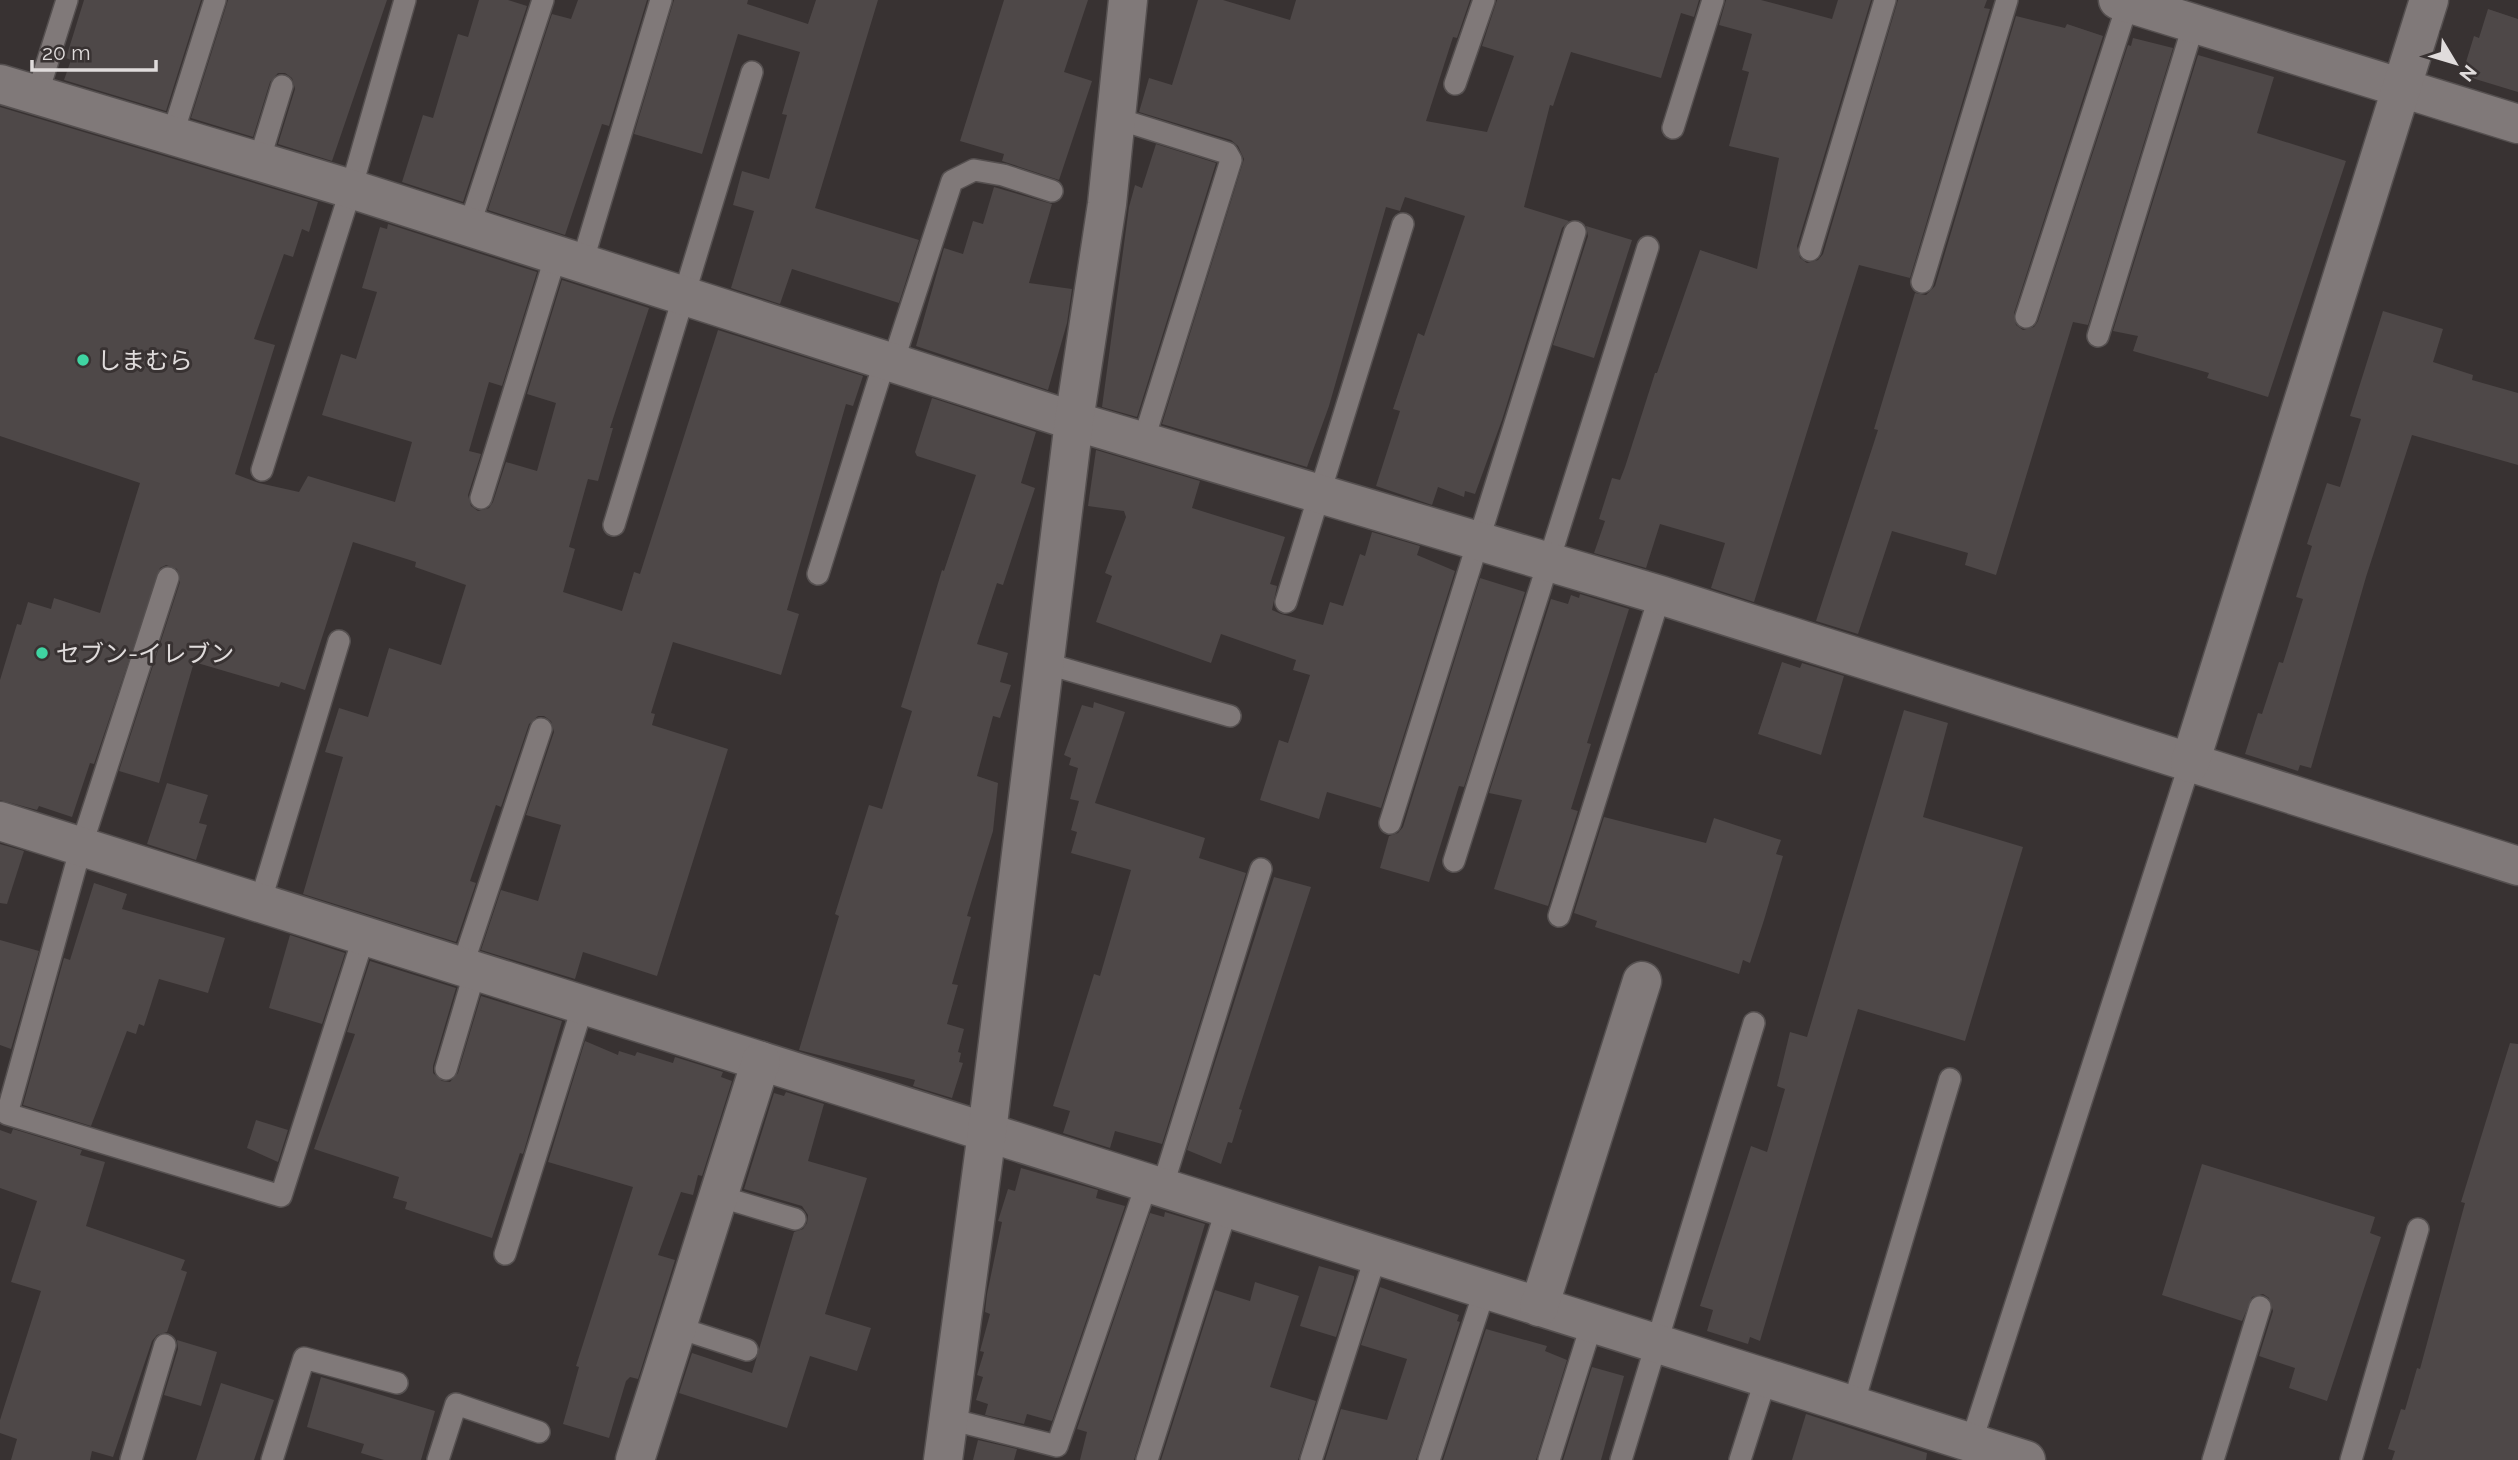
<svg xmlns="http://www.w3.org/2000/svg" width="2518" height="1460" font-family="Raleway,'Noto Sans JP',sans-serif">
<rect width="100%" height="100%" fill="#383232"/>
<!-- building -->
<g fill="#4e4848">
<polygon points="84,0 201,0 166,111 64,80 71,60 66,58"/>
<polygon points="228,0 387,0 332,161 278,144 295,89 292,78 285,73 278,73 270,82 253,137 191,118"/>
<polygon points="479,0 508,0 527,6 463,202 402,182 423,115 433,118 458,34 468,37"/>
<polygon points="578,0 647,0 609,126 602,124 565,235 488,210 552,14 571,19"/>
<polygon points="674,0 748,0 747,4 808,24 816,0 878,0 815,208 919,240 899,303 792,269 780,304 731,288 754,211 733,205 742,171 769,179 787,115 782,114 800,52 738,34 702,154 634,134"/>
<polygon points="1004,0 1088,0 1064,72 1092,81 1059,180 1002,161 1004,154 960,141"/>
<polygon points="1198,0 1223,0 1290,20 1296,0 1470,0 1457,38 1453,37 1426,121 1487,132 1514,56 1482,46 1497,0 1699,0 1694,17 1681,13 1661,78 1571,52 1553,106 1550,105 1524,207 1569,221 1562,228 1502,420 1475,494 1465,491 1464,497 1438,487 1432,505 1376,486 1400,411 1393,409 1407,367 1418,333 1424,336 1465,216 1405,197 1400,211 1386,207 1329,406 1307,467 1162,424 1244,159 1238,146 1231,140 1139,112 1149,78 1172,85"/>
<polygon points="1726,0 1761,0 1832,19 1838,0 1871,0 1797,246 1800,258 1807,263 1818,260 1823,254 1898,0 1987,0 1984,8 1990,9 1910,278 1859,265 1754,602 1711,588 1725,543 1660,524 1646,568 1594,553 1605,521 1599,519 1612,478 1620,480 1625,467 1655,373 1657,373 1700,250 1757,269 1779,158 1729,146 1749,72 1742,70 1752,34 1719,25"/>
<polygon points="2488,9 2518,19 2518,92 2462,75 2474,36 2479,38"/>
<polygon points="2016,16 2065,28 2067,24 2103,36 2014,313 2016,325 2023,330 2034,327 2038,321 2128,45 2131,46 2133,38 2173,48 2088,325 2073,322 1996,575 1965,565 1968,553 1892,531 1858,634 1816,621 1878,430 1874,429 1915,293 1926,295 1935,286"/>
<polygon points="2198,55 2274,77 2257,133 2346,161 2268,397 2207,378 2209,373 2133,351 2138,336 2113,331"/>
<polygon points="0,107 318,202 309,232 302,229 293,257 284,254 254,339 275,345 235,474 259,483 299,492 308,476 395,502 412,442 322,415 341,354 356,359 377,292 362,288 380,227 387,229 388,224 537,272 502,386 489,382 469,451 481,454 468,495 471,506 478,511 489,508 493,502 506,462 537,471 556,403 527,394 562,280 649,308 610,428 613,428 598,481 588,479 569,547 575,549 563,592 622,611 634,572 640,574 718,330 863,376 853,406 846,404 787,610 799,614 781,675 673,642 651,713 655,714 652,725 728,749 657,976 583,952 575,979 481,950 501,890 538,901 561,825 526,815 554,732 551,721 544,716 538,716 529,724 501,807 496,805 470,881 476,883 456,942 303,894 343,757 325,752 339,708 368,717 389,648 441,665 466,585 415,567 416,562 353,542 305,690 281,682 279,687 194,662 159,783 119,771 180,582 177,569 166,565 160,568 94,764 90,763 72,817 39,806 37,810 0,800 0,680 17,624 21,625 28,602 51,609 54,598 100,613 140,483 0,436"/>
<polygon points="1156,144 1216,163 1137,417 1102,407 1129,207 1135,185 1142,188"/>
<polygon points="994,187 1052,204 1029,283 1072,289 1067,323 1048,390 916,346 944,248 963,254 973,221 983,224"/>
<polygon points="1586,226 1632,240 1594,358 1553,345 1588,236"/>
<polygon points="2383,311 2443,329 2433,362 2473,375 2472,380 2518,393 2518,465 2412,435 2366,577 2311,768 2300,765 2298,771 2245,754 2258,713 2262,714 2279,662 2283,663 2303,599 2296,597 2312,546 2307,544 2327,483 2340,487 2361,419 2350,416"/>
<polygon points="932,398 1036,432 1021,483 1035,488 1003,585 997,583 977,644 1008,653 1000,682 1011,685 1000,718 993,716 977,776 998,783 993,831 967,916 971,917 952,984 958,985 947,1024 964,1029 958,1052 961,1053 959,1062 963,1063 952,1098 913,1086 915,1080 799,1050 839,916 835,914 869,805 882,809 912,711 901,707 942,570 944,571 976,475 917,456 915,452"/>
<polygon points="1096,450 1200,481 1192,508 1285,537 1270,584 1277,586 1272,610 1281,614 1323,625 1330,602 1343,606 1360,554 1365,556 1372,532 1420,546 1417,555 1455,571 1381,808 1327,792 1319,819 1260,800 1279,740 1288,743 1310,675 1293,670 1296,660 1221,634 1211,663 1096,622 1112,576 1105,573 1126,517 1124,511 1088,506"/>
<polygon points="1480,578 1525,592 1464,787 1459,786 1429,882 1380,868 1389,836 1398,833 1403,827"/>
<polygon points="1580,594 1629,609 1587,743 1591,744 1571,809 1578,811 1548,906 1494,889 1522,800 1489,793 1551,599 1568,604 1571,595 1579,598"/>
<polygon points="1782,662 1800,668 1802,663 1844,676 1821,755 1758,734"/>
<polygon points="1094,702 1125,712 1095,803 1205,838 1199,858 1246,873 1162,1144 1115,1131 1110,1148 1063,1133 1070,1111 1053,1106 1094,974 1100,976 1131,870 1071,853 1077,832 1071,830 1079,801 1070,799 1078,768 1069,765 1071,758 1064,755 1082,705 1093,708"/>
<polygon points="1904,710 1948,723 1923,817 2023,847 1965,1041 1858,1009 1760,1341 1750,1337 1748,1344 1707,1331 1713,1310 1700,1306 1751,1146 1767,1152 1785,1089 1777,1086 1790,1032 1807,1037"/>
<polygon points="167,783 208,795 199,823 207,825 196,860 147,844"/>
<polygon points="1604,817 1706,843 1714,818 1781,840 1776,854 1783,856 1764,920 1750,963 1743,960 1739,974 1595,927 1597,921 1574,913"/>
<polygon points="0,844 24,851 7,904 0,903"/>
<polygon points="1274,877 1311,887 1239,1109 1242,1110 1232,1143 1228,1142 1221,1164 1187,1150"/>
<polygon points="94,883 127,894 122,909 225,938 208,993 159,979 144,1026 139,1024 136,1034 127,1031 91,1126 23,1105 64,958 70,960"/>
<polygon points="290,935 345,953 322,1024 269,1008"/>
<polygon points="0,940 39,951 11,1049 0,1045"/>
<polygon points="370,961 456,988 433,1066 433,1073 442,1081 450,1082 458,1073 481,996 562,1021 523,1154 520,1153 492,1238 405,1209 407,1202 393,1198 399,1177 314,1149 355,1034 347,1032"/>
<polygon points="585,1041 618,1055 619,1051 635,1056 637,1052 673,1063 675,1057 723,1072 721,1077 732,1081 702,1176 698,1175 693,1195 681,1192 658,1255 675,1260 638,1379 630,1377 626,1381 609,1438 563,1424 579,1367 576,1366 633,1187 548,1162"/>
<polygon points="2510,1043 2518,1044 2518,1460 2392,1460 2395,1451 2388,1449 2401,1409 2405,1410 2417,1368 2420,1369 2465,1203 2461,1202"/>
<polygon points="786,1092 824,1104 808,1161 867,1178 825,1314 871,1328 857,1371 810,1356 787,1428 679,1393 692,1353 752,1373 794,1232 803,1229 807,1223 808,1215 802,1206 744,1189 774,1093 784,1096"/>
<polygon points="256,1120 288,1130 278,1162 247,1148"/>
<polygon points="13,1129 82,1150 80,1155 105,1162 86,1226 185,1260 181,1270 187,1272 167,1332 157,1335 152,1341 113,1457 92,1451 90,1460 11,1460 17,1439 0,1433 0,1420 41,1291 11,1282 37,1201 0,1188 0,1130 11,1134"/>
<polygon points="2202,1164 2375,1217 2370,1233 2381,1237 2327,1401 2289,1388 2295,1368 2259,1356 2273,1311 2269,1298 2263,1294 2252,1297 2242,1321 2162,1295"/>
<polygon points="1021,1168 1098,1190 1096,1198 1125,1206 1052,1421 1027,1414 1024,1424 985,1415 988,1404 976,1400 983,1377 977,1375 984,1352 980,1351 990,1314 985,1312 987,1294 1002,1222 998,1221 1008,1189 1015,1191"/>
<polygon points="1165,1212 1205,1224 1134,1460 1080,1460 1087,1432 1077,1429 1150,1213 1164,1217"/>
<polygon points="1319,1266 1354,1276 1354,1279 1336,1337 1300,1326"/>
<polygon points="1255,1282 1299,1296 1270,1387 1316,1401 1298,1460 1161,1460 1215,1290 1250,1301"/>
<polygon points="1380,1287 1459,1315 1457,1321 1460,1322 1416,1460 1325,1460 1341,1409 1387,1420 1407,1359 1361,1345"/>
<polygon points="1486,1329 1547,1346 1545,1351 1567,1360 1536,1460 1443,1460"/>
<polygon points="177,1340 217,1352 201,1406 164,1395 178,1349"/>
<polygon points="1592,1367 1624,1376 1601,1460 1563,1460"/>
<polygon points="321,1377 435,1411 421,1460 384,1460 361,1453 364,1444 307,1427"/>
<polygon points="221,1383 274,1400 254,1460 196,1460"/>
<polygon points="1806,1414 1927,1453 1926,1460 1792,1460"/>
<polygon points="978,1440 1017,1449 1014,1460 973,1460"/>
</g>
<g fill="none" stroke-linecap="round" stroke-linejoin="round">
<!-- lane casing -->
<g stroke="#555050" stroke-width="24">
<g id="lane">
<polyline points="1455,84 1484,0"/>
<polyline points="37,95 67,0"/>
<polyline points="1115,118 1227,153 1231,160 1143,442"/>
<polyline points="1673,128 1713,0"/>
<polyline points="172,136 215,0"/>
<polyline points="259,161 282,86"/>
<polyline points="469,227 543,0"/>
<polyline points="1810,250 1885,0"/>
<polyline points="582,263 661,0"/>
<polyline points="1922,282 2007,0"/>
<polyline points="2026,317 2128,3"/>
<polyline points="2098,336 2194,23"/>
<polyline points="893,362 952,181 974,170 1003,175 1052,191"/>
<polyline points="262,470 351,189 405,0"/>
<polyline points="481,498 556,255"/>
<polyline points="614,525 752,72"/>
<polyline points="818,574 885,360"/>
<polyline points="168,578 81,847 7,1114 281,1196 364,936"/>
<polyline points="1286,602 1403,224"/>
<polyline points="1044,663 1230,716"/>
<polyline points="1390,823 1575,232"/>
<polyline points="1454,861 1648,247"/>
<polyline points="260,903 339,641"/>
<polyline points="1559,916 1660,595"/>
<polyline points="462,967 541,729"/>
<polyline points="446,1069 475,971"/>
<polyline points="1162,1188 1261,869"/>
<polyline points="718,1196 795,1219"/>
<polyline points="505,1254 583,1005"/>
<polyline points="676,1327 747,1350"/>
<polyline points="1853,1405 1950,1079"/>
<polyline points="949,1419 1057,1446 1147,1183"/>
<polyline points="1971,1443 2190,763"/>
<polyline points="131,1460 165,1345"/>
<polyline points="272,1460 304,1358 397,1383"/>
<polyline points="438,1460 456,1404 539,1432"/>
<polyline points="1147,1460 1227,1208"/>
<polyline points="1311,1460 1376,1255"/>
<polyline points="1429,1460 1485,1289"/>
<polyline points="1549,1460 1592,1323"/>
<polyline points="1621,1460 1754,1023"/>
<polyline points="1740,1460 1766,1378"/>
<polyline points="2213,1460 2260,1307"/>
<polyline points="2351,1460 2418,1229"/>
</g>
</g>
<!-- street casing -->
<g stroke="#555050" stroke-width="41">
<g id="street">
<polyline points="2118,0 2518,124"/>
<polyline points="0,84 351,189 1074,421 1660,595 2518,866"/>
<polyline points="2190,763 2429,0"/>
<polyline points="0,821 2026,1460"/>
<polyline points="1539,1307 1642,981"/>
<polyline points="635,1460 761,1061"/>
<polyline points="943,1460 987,1132 1074,421 1107,204 1128,0"/>
</g>
</g>
<!-- lane -->
<use href="#lane" stroke="#807979" stroke-width="21"/>
<!-- street -->
<use href="#street" stroke="#807979" stroke-width="38"/>
</g>
<!-- markers -->
<g fill="#3fd4a2" stroke="#383232" stroke-width="2.5">
<circle cx="83" cy="360" r="7"/>
<circle cx="42" cy="653" r="7"/>
</g>
<g text-anchor="middle" dominant-baseline="central" stroke-width="6" stroke-linejoin="round" paint-order="stroke">
<!-- poi labels -->
<g font-size="24" fill="#e0dcdc" stroke="#383232" text-anchor="start">
<text x="97" y="360">しまむら</text>
<text x="56" y="653">セブン-イレブン</text>
</g>
</g>
<!-- north arrow -->
<g transform="translate(2455 63) rotate(128)" stroke="#383232" stroke-width="5" paint-order="stroke">
<path d="M0-5L12 26L0 18L-12 26Z" fill="#e0dcdc"/>
<text y="-10" font-size="19" font-weight="bold" text-anchor="middle" fill="#e0dcdc">N</text>
</g>
<!-- scale -->
<path d="M32 60v10h124v-10" fill="none" stroke="#e0dcdc" stroke-width="3.5"/>
<text x="42" y="60" font-size="21" fill="#e0dcdc" stroke="#383232" stroke-width="5" paint-order="stroke">20 m</text>
</svg>
